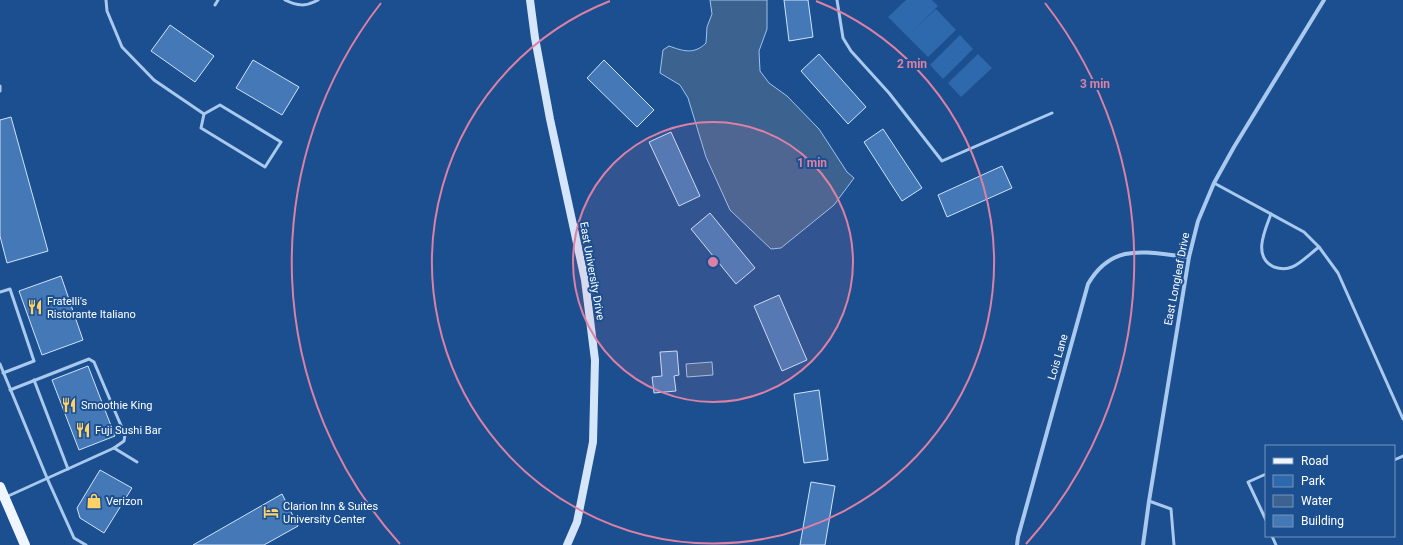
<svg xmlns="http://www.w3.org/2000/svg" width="1403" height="545" font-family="Roboto,sans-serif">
<rect width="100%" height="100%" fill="#1b4f8f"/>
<!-- green -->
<g fill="#2e69ad">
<polygon points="906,0 932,0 938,6 912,32 936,9 956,30 928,57 888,17"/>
<polygon points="960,35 973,49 943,79 930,65"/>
<polygon points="978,54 992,68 961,97 948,83"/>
</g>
<!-- water -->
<g fill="#3c6290" stroke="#9cc4f0">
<path d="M 710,0 L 767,0 L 767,29 L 759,51 L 760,71 L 769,83 L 787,96 L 819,129 L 847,172 L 854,178 L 834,205 L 781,248 L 771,249 L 730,210 L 706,157 L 688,98 L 680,85 L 660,73 L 663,50 L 669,46 C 683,51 694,55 706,43 L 707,27 L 712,14 Z"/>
<polygon points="712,362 713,375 687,377 686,364"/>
</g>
<!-- building -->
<g fill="#4478b7" stroke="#cfe3fa">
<polygon points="784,0 808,0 813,37 789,41"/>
<polygon points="170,25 214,56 195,82 151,51"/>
<polygon points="819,54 866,107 848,124 801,71"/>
<polygon points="253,60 299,87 282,115 236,88"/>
<polygon points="604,60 654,110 637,127 587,78"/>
<polygon points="11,117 48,251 7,263 0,236 0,120"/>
<polygon points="883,129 922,188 902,201 864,142"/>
<polygon points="671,132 700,196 679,206 649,142"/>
<polygon points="1002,166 1012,188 947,217 938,195"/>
<polygon points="710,213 755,268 736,284 691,229"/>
<polygon points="61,276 83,340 42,355 19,291"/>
<polygon points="779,295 807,360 782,371 754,306"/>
<polygon points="677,351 679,375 674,376 676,391 654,393 652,377 662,376 660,352"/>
<polygon points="88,366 115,436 79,450 52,380"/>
<polygon points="819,390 828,460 804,463 794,394"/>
<polygon points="100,470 132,488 104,533 80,518 77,508"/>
<polygon points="811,482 835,486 825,545 800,545"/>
<polygon points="282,494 298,526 264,545 193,545"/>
</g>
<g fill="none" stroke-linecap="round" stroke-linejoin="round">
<!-- lane -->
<g stroke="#a9c9ee" stroke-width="3">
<polyline points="106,0 107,11 122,47 154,80 204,114"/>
<path d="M 285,0 C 297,6 306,7 318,0"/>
<polyline points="837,0 843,38 851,51 889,93 942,161 1052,113"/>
<polyline points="215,5 218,0"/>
<polyline points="0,86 0,91"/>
<polygon points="220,105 281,142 265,167 201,128 204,114"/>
<polyline points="1214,183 1304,232 1319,247 1338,273 1403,419"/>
<path d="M 1271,214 C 1265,230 1252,257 1274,267 C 1280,269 1285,270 1292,267 C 1299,265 1312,252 1319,247"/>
<polyline points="0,292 10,289 34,361 3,373"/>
<polyline points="0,364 47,478 74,538 86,545"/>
<polyline points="34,380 68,469"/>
<polyline points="10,390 89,359 94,362 125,435 124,441 114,448"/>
<polyline points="1394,460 1403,456"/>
<polyline points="1266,474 1248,482 1266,520"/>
<polyline points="6,497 114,448 137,462"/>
<polyline points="1149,501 1171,509 1174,545"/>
<polyline points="1272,536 1276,545"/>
</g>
<!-- street -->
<g stroke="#a9c9ee" stroke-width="4">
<path d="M 1017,545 L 1018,537 L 1088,284 C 1113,241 1147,253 1189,257"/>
<polyline points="1143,545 1149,501 1189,257 1198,221 1214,183 1234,147 1324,0"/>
</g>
<!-- secondary -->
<polyline stroke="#d6e6fa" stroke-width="8" points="530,0 535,38 550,119 585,280 595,360 593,442 577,522 567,545"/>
<!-- primary -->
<polyline stroke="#f0f6ff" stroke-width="10" points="0,487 25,545"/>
</g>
<!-- distance rings -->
<circle cx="713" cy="262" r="140" fill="#dd80a5" fill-opacity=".12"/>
<g fill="none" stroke="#dd80a5" stroke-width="2">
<circle cx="713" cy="262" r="140"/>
<path d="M816 1A281 281 0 1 1 610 1"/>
<path d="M400 544A421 421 0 0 1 381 3M1045 3A421 421 0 0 1 1026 544"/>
</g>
<!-- icons -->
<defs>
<g id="restaurant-bare" transform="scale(1.2)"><path d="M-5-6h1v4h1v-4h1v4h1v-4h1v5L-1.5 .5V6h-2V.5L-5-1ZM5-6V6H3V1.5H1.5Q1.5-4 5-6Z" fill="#ffd166" stroke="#1b4f8f" stroke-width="2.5" paint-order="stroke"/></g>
<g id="shop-bare" transform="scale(1.2)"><path d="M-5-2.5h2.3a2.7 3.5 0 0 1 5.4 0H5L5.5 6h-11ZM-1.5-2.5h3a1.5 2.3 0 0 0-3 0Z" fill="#ffd166" stroke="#1b4f8f" stroke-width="2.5" paint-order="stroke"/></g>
<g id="hotel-bare" transform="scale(1.2)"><path d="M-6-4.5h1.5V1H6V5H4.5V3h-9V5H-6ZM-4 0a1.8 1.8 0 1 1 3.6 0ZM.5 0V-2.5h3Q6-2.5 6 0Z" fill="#ffd166" stroke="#1b4f8f" stroke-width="2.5" paint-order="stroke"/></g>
</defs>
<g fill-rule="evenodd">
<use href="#restaurant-bare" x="35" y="307"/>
<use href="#restaurant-bare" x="69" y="405"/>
<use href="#restaurant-bare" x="83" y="430"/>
<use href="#shop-bare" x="94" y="501"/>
<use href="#hotel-bare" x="271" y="512"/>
</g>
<g text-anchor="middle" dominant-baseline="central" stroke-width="4" stroke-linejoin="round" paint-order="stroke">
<!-- street labels -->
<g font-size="11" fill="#fff" stroke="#1b4f8f">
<text transform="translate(592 271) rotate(80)">East University Drive</text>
<text transform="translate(1177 279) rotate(-79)">East Longleaf Drive</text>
<text transform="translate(1058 357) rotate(-74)">Lois Lane</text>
</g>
<!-- poi labels -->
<g font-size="11" fill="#fff" stroke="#1b4f8f" text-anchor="start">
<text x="47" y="301">Fratelli's<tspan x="47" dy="13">Ristorante Italiano</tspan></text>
<text x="81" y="405">Smoothie King</text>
<text x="95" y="430">Fuji Sushi Bar</text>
<text x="106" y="501">Verizon</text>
<text x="283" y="506">Clarion Inn &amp; Suites<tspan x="283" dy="13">University Center</tspan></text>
</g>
</g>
<circle cx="713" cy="262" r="6" fill="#dd80a5" stroke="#1b4f8f" stroke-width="2"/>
<g font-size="12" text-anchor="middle" font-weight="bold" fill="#dd80a5" stroke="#1b4f8f" stroke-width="4" stroke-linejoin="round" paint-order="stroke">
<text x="912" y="68">2 min</text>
<text x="1095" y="88">3 min</text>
<text x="812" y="167">1 min</text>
</g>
<!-- legend -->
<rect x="1265" y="445" width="130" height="92" fill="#1b4f8f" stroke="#7695bc"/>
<rect x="1273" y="458" width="20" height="6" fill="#f0f6ff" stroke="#7695bc"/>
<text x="1301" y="465" font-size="12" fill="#ffffff">Road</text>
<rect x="1273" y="475" width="20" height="12" fill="#2e69ad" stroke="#7695bc"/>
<text x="1301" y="485" font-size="12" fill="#ffffff">Park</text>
<rect x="1273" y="495" width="20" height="12" fill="#3c6290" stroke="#7695bc"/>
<text x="1301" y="505" font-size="12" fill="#ffffff">Water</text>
<rect x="1273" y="515" width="20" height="12" fill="#4478b7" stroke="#7695bc"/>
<text x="1301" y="525" font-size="12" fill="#ffffff">Building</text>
</svg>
